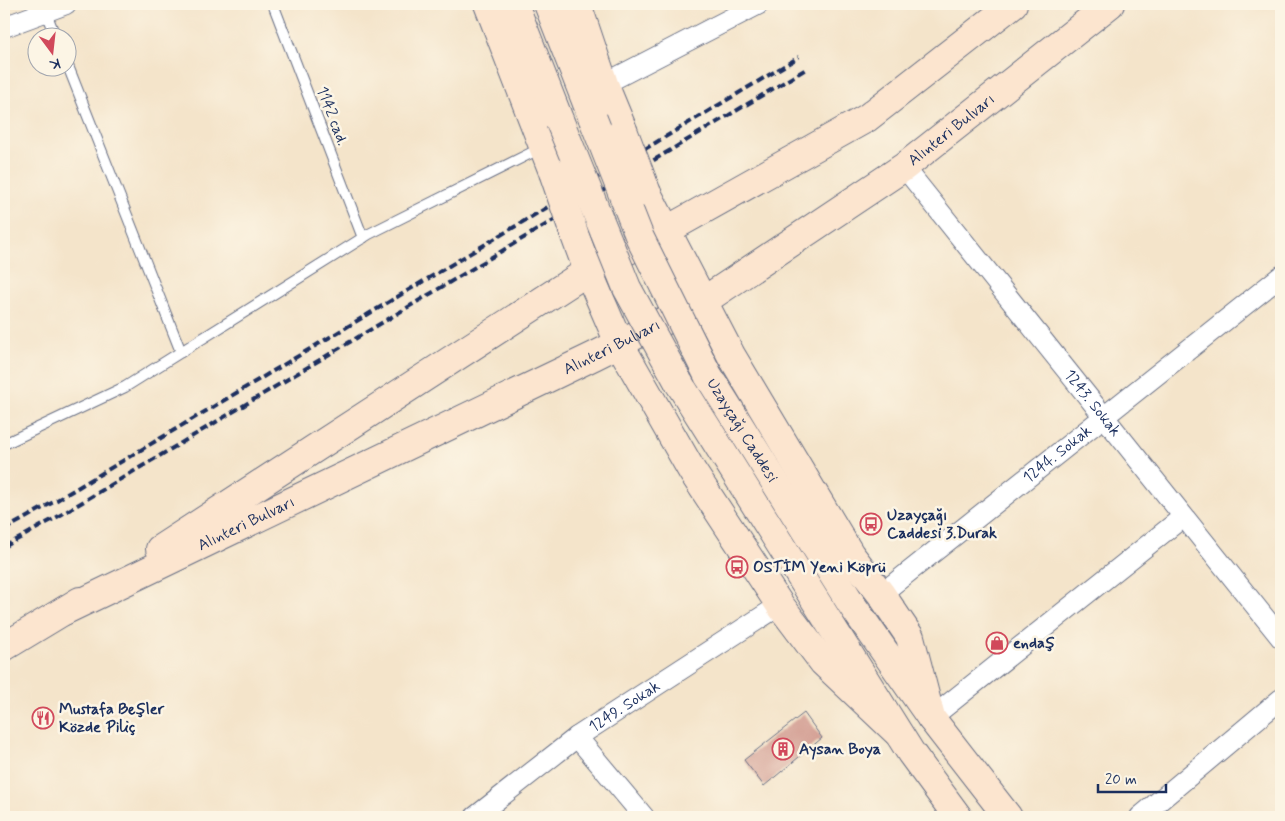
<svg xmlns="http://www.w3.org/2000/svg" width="1285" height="821" font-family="Mynerve,sans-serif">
<rect width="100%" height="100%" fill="#fcf5e5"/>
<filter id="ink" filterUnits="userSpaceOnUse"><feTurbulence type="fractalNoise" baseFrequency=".02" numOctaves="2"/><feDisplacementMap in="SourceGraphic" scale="10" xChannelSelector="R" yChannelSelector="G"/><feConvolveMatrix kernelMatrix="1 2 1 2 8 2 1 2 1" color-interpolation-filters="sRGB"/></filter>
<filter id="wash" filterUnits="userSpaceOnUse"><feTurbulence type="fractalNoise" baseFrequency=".0096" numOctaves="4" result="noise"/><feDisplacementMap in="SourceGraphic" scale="20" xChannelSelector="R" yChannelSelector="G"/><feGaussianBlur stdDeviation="1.12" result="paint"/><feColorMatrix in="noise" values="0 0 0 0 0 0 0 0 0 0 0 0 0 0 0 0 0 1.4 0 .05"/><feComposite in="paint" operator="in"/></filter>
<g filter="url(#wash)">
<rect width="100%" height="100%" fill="#f4e4ca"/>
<g id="blocks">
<!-- building -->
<polygon fill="#d39e93" points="804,713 822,738 764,786 744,760"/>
</g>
</g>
<g filter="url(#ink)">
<use href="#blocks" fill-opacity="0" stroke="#676e84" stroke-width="1"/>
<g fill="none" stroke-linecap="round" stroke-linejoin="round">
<!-- lane casing -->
<g stroke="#676e84" stroke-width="12">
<g id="lane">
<polyline points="273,4 363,238"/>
<polyline points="44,8 56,38"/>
<polyline points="68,66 181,352"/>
<polyline points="4,444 125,387 369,234 543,147"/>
</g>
</g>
<!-- street casing -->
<g stroke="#676e84" stroke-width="22">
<g id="street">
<polyline points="4,27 66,4"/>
<polyline points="604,84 759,4"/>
<path id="s1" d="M 904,167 L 1281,638"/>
<path id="s2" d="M 881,594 L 1281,276"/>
<polyline points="931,718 1183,517"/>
<polyline points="577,737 644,817"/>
<path id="s3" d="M 475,817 L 577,737 L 780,605"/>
<polyline points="1140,817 1281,699"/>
</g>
</g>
<!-- secondary casing -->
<g stroke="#676e84" stroke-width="30">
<g id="secondary">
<polyline points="488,4 553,172"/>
<polyline points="514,4 560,122"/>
<polyline points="548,4 593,119"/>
<polyline points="577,4 604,84 623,130"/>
<polyline points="647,193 731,355 850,554 881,594 910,637 931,718"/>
<polyline points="574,233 588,271 619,343 692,471 780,605 823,662 897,732"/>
<path id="s4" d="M 708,375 L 852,605 L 931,718 L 1008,817"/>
<polyline points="679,383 911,753 958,817"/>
<polyline points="160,549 588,271 667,230 867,118 1013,4"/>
<path id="s5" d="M 64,611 L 594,356 L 702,302 L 904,167 L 1110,4"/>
<polyline points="4,647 80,601"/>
</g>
</g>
<!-- lane -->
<use href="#lane" stroke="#fff" stroke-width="10"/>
<!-- street -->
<use href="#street" stroke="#fff" stroke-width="20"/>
<!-- secondary -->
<use href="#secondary" stroke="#fce5cf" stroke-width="28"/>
<!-- rail -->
<g stroke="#1b2f5e" stroke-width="4" stroke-dasharray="8 4" stroke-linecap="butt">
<polyline points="4,530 57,500 799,57"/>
<polyline points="4,547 64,513 806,69"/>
</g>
<!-- secondary-bridge casing -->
<g stroke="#676e84" stroke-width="30" stroke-linecap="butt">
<g id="secondary-bridge">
<polyline points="593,119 640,238 708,375"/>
<polyline points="560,122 627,288 679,383"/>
<polyline points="623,130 647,193"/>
<polyline points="553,172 574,233"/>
</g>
</g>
<!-- secondary-bridge -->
<use href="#secondary-bridge" stroke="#fce5cf" stroke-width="28"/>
</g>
</g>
<!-- icons -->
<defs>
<g id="bus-ring" transform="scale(1.125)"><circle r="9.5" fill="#fcf5e5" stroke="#d1495b" stroke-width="1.5"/><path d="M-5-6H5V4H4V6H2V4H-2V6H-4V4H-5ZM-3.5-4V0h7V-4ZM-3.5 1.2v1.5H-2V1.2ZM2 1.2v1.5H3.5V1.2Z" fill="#d1495b"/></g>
<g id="shop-ring" transform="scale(1.125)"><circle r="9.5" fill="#fcf5e5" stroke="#d1495b" stroke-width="1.5"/><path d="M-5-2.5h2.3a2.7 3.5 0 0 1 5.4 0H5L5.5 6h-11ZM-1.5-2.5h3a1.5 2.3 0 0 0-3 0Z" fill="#d1495b"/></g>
<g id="restaurant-ring" transform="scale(1.125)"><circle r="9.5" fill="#fcf5e5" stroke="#d1495b" stroke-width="1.5"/><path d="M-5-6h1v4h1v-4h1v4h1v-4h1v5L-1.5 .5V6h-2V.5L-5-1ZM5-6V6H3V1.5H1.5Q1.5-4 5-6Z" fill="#d1495b"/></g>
<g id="building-ring" transform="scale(1.125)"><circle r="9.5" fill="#fcf5e5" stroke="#d1495b" stroke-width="1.5"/><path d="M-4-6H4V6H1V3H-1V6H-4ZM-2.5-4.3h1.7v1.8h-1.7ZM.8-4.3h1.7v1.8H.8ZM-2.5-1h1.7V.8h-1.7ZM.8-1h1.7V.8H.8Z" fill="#d1495b"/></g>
</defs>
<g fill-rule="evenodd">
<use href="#bus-ring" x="871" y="524"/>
<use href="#bus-ring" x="737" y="567"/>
<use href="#shop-ring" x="997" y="643"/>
<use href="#restaurant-ring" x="43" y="718"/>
<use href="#building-ring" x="783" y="749"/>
</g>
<g text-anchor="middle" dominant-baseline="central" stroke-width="5" stroke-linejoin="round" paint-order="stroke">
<!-- street labels -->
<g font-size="16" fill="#1b2f5e" stroke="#fcf5e5">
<text transform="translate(332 116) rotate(69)">1142 cad.</text>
<text stroke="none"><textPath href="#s5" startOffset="1012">Alınteri Bulvarı</textPath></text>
<text stroke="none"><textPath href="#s5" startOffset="608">Alınteri Bulvarı</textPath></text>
<text stroke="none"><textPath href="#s1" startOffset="302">1243. Sokak</textPath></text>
<text stroke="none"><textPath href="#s4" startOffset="65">Uzayçağı Caddesi</textPath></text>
<text stroke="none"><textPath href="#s2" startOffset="225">1244. Sokak</textPath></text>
<text stroke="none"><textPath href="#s5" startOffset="202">Alınteri Bulvarı</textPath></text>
<text stroke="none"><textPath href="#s3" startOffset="186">1249. Sokak</textPath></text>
</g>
<!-- poi labels -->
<g font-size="16" font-weight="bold" fill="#1b2f5e" stroke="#fcf5e5" text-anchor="start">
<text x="887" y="515">Uzayçağı<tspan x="887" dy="18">Caddesi 3.Durak</tspan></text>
<text x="753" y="567">OSTİM Yeni Köprü</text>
<text x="1013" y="643">endaş</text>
<text x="59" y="709">Mustafa Beşler<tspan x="59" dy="18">Közde Piliç</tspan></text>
<text x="799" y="749">Aysan Boya</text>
</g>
</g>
<!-- margin -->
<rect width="1285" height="821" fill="none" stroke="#fcf5e5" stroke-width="20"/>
<!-- north arrow -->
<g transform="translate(52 52) rotate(165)"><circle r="24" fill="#fcf5e5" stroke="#a2a6af"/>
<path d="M0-4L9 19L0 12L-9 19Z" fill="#d1495b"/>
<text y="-8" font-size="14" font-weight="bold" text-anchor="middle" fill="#1b2f5e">K</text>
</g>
<!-- scale -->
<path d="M1098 784v8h68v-8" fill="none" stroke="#1b2f5e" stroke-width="2.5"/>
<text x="1105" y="784" font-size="15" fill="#1b2f5e" stroke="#fcf5e5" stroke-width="4" paint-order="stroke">20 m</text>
</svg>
